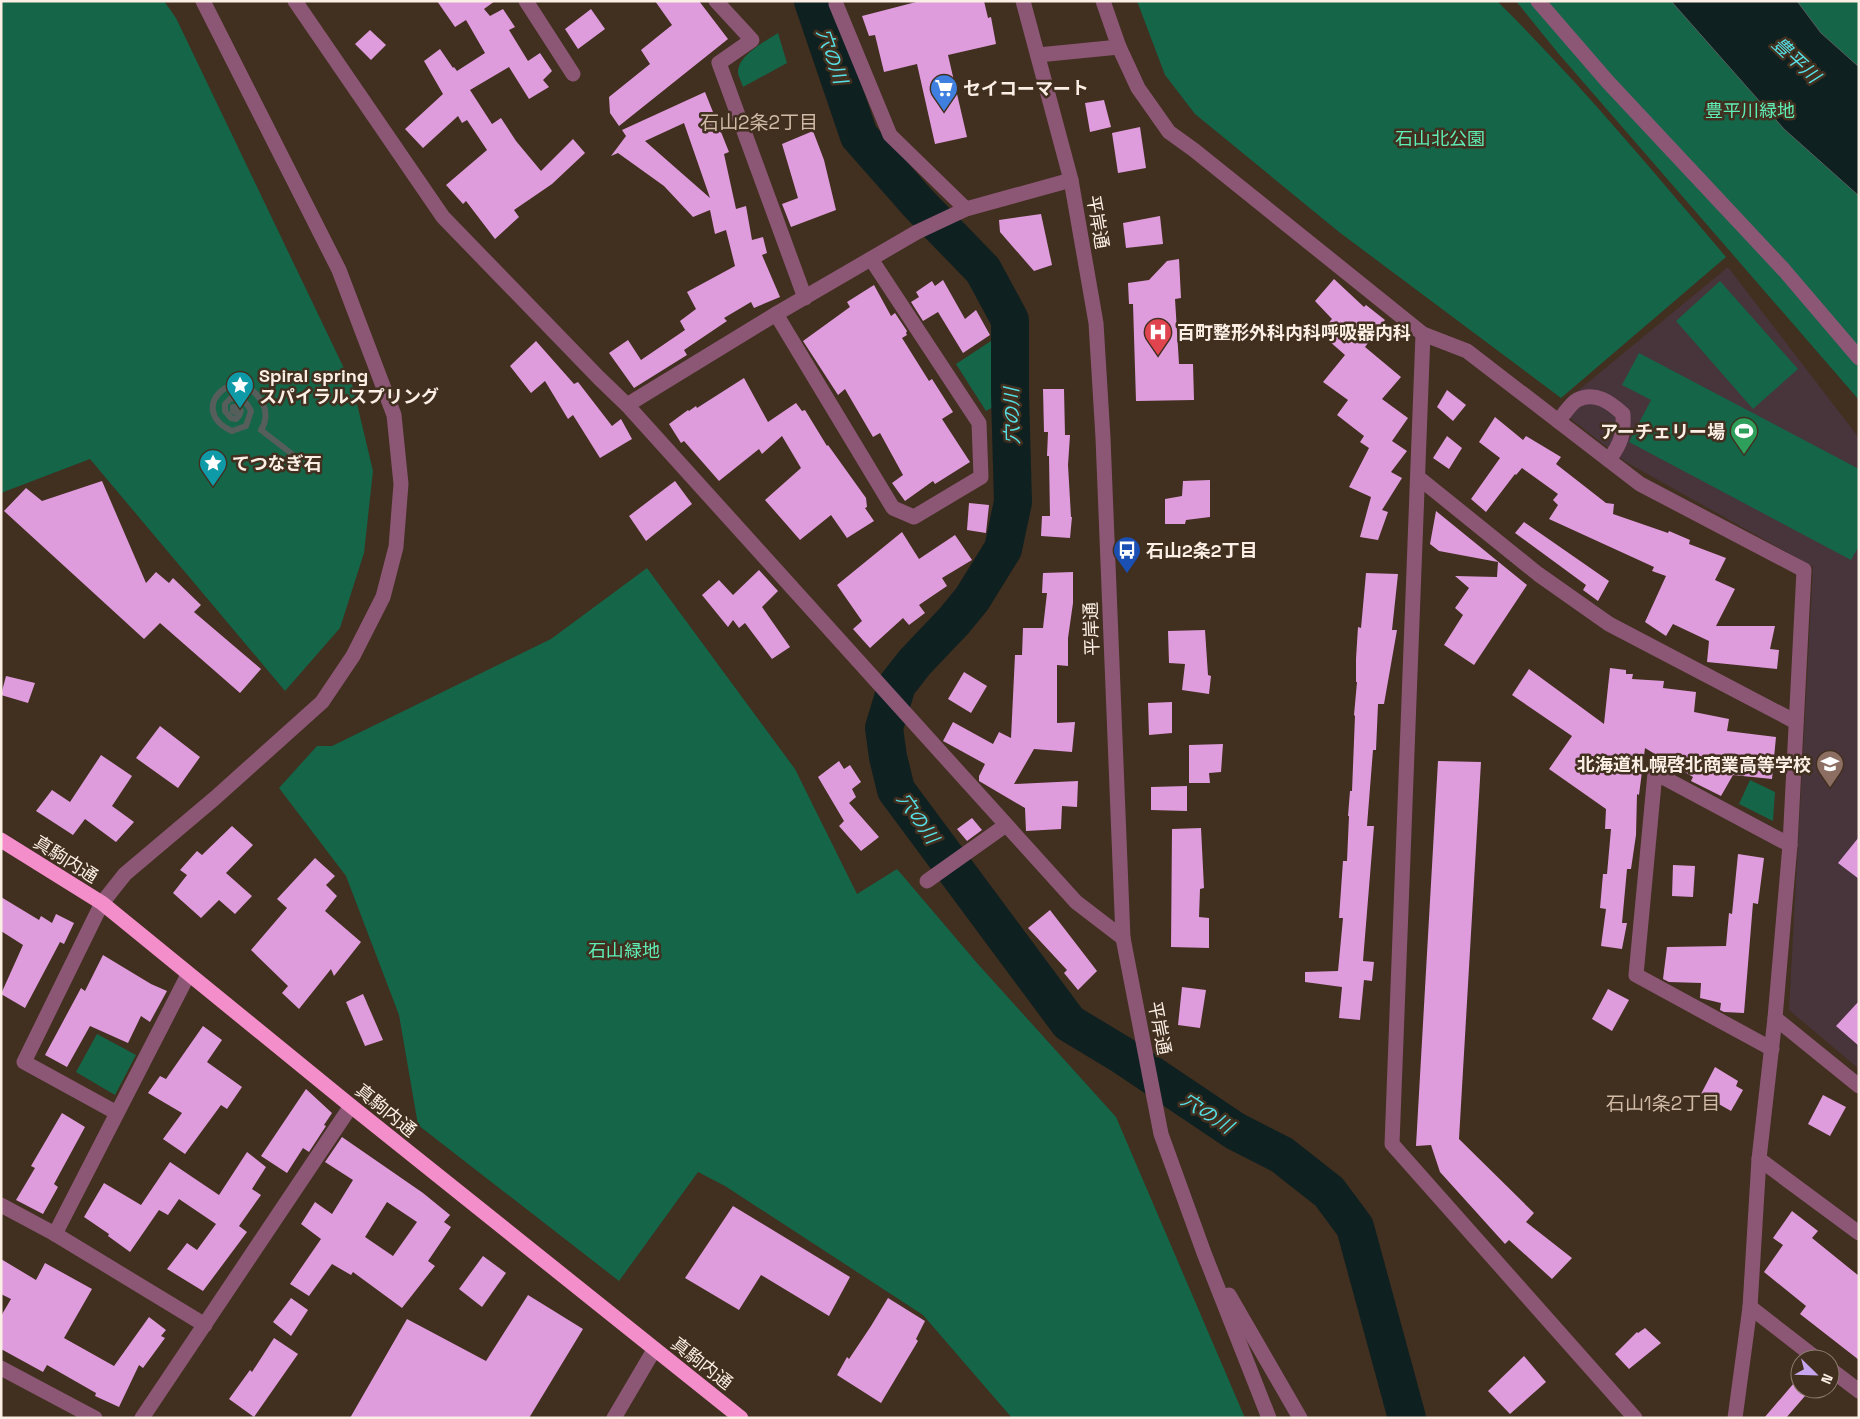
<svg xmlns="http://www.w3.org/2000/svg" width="1860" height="1419" font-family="'Space Grotesk','Noto Sans JP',sans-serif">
<rect width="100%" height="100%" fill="#412f1f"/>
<!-- education -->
<polygon fill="#48343b" points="1728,267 1859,438 1859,1069 1789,1010 1813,567 1626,462 1557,408"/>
<!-- green -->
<g fill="#156549">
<polygon points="1,1 164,1 176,18 353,387 373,471 364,553 340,628 285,691 90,459 1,493"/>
<path d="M 1137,1 L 1497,1 C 1578,81 1652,170 1726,257 L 1561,398 L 1339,232 L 1195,114 L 1165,75 Z"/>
<polygon points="1516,1 1859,1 1859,400 1558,53"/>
<path d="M 778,33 L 787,63 L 743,87 C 742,83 738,76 738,72 C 738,55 766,41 778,33 Z"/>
<polygon points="1720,281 1798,369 1753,409 1676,321"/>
<polygon points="994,339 995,406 986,411 956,364"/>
<polygon points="1639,353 1859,469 1859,546 1851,560 1629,442 1651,400 1622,385"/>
<polygon points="647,568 795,769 857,894 897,869 977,963 1116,1117 1245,1418 1012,1418 923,1315 725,1186 698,1172 619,1281 418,1125 399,1015 346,876 279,788 317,746 332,746 551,639"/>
<polygon points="1750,780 1775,792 1773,821 1739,804"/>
<polygon points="97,1034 136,1055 115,1095 76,1072"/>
</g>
<!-- water -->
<polygon fill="#0f2021" stroke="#565e5c" points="1671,1 1797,1 1821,33 1859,67 1859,196 1784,129"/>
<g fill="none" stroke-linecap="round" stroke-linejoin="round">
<!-- stream -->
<path stroke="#565e5c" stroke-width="6" d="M 236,410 L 235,412 L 233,411 L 233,407 L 238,407 L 241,411 L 239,416 L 236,419 L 231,418 L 225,411 L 225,404 L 231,398 C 243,399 246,401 251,411 L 246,426 L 232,431 C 184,410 238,357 263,404 C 267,412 266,423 261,430 L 292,454"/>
<!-- river -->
<polyline stroke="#0f2021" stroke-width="38" points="813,1 859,136 918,203 983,270 1010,320 1010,395 1013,502 1003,549 972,599 954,621 915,662 897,685 884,728 888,757 896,790 1069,1023 1122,1055 1235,1131 1282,1155 1329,1192 1355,1227 1407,1418"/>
</g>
<!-- building -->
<g fill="#df9cdd" fill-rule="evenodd">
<polygon points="437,1 495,1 484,9 490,16 503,9 515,27 509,30 528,61 540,53 552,71 543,80 549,87 529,99 509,67 470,90 492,124 501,118 516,141 541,171 573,139 585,153 552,184 514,210 519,217 495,239 466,201 463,204 446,185 487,150 467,120 462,123 458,116 423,148 405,129 443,94 424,61 440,49 453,68 454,67 457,71 485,53 466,20 455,27"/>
<polygon points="655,1 699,1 728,39 619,126 610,113 609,97 650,64 641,50 672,25"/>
<polygon points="920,1 984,1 988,18 991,17 996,44 948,55 967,137 935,144 917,64 884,72 875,35 869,36 862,16"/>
<polygon points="591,9 605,29 578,49 565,29"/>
<polygon points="370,30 386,45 371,60 355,44"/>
<path d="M 705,92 L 729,152 L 724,154 L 736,209 L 746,206 L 752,240 L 763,237 L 767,253 L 762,255 L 780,297 L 754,308 L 751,302 L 724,318 L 727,321 L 684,350 L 687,355 L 634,388 L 609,353 L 628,340 L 641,360 L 685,330 L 680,321 L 696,309 L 687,292 L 735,266 L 726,230 L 715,234 L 710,210 L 693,217 L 664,186 L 618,153 L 611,156 L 626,136 L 622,130 ZM 684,123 L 710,198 L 645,141 Z"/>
<polygon points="1104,100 1111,127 1090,132 1085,103"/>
<polygon points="1140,127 1146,168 1118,173 1112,133"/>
<polygon points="813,131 824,160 836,210 791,227 782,204 798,198 782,144"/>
<polygon points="1041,214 1052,265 1034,271 1000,232 999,220"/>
<polygon points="1160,216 1163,244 1126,248 1123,223"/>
<polygon points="1179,259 1181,298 1175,299 1179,364 1193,364 1194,400 1136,401 1133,304 1129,304 1128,283 1149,280 1167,261"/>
<polygon points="1334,279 1364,307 1366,305 1385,320 1365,347 1401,377 1382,399 1408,418 1392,441 1407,451 1391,472 1402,478 1382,510 1388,512 1378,540 1360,537 1371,497 1349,487 1369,448 1360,442 1364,436 1337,415 1348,400 1323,382 1345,355 1320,333 1332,319 1315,301"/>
<polygon points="943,280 965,319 976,310 990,335 963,353 938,312 923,321 911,302 919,297 916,292 932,281 935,286"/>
<polygon points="874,285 891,316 895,313 907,331 906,333 907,335 902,338 929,381 932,379 953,412 942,419 970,462 935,484 933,481 905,501 892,483 903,475 880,433 873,437 845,389 838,395 803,341 850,307 847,302"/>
<polygon points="536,341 574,384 578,382 612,426 621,419 632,439 600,458 573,415 568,419 545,381 531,393 510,366"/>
<polygon points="744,378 768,422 796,403 802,411 805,410 827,446 828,445 866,498 867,507 865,508 874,521 847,538 831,515 800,540 765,500 801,468 782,436 762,454 759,449 719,481 684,441 681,443 669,424 688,410 689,411 696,406 697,408"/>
<polygon points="1043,389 1064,389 1065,435 1070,435 1068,465 1071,517 1072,517 1070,538 1041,536 1042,516 1050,516 1049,456 1047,456 1048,432 1044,432"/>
<polygon points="1447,390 1466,405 1453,421 1437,407"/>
<polygon points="1495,417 1523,440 1526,436 1561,457 1556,464 1606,503 1614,504 1613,514 1668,533 1669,531 1690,540 1689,544 1726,558 1715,580 1735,589 1716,626 1775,626 1770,649 1779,650 1777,669 1707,662 1709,641 1673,624 1666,636 1645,622 1666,576 1652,571 1654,567 1549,519 1558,505 1553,500 1558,494 1522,468 1516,475 1515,474 1486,512 1471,499 1500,458 1479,442"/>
<polygon points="1447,436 1462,448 1449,469 1433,458"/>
<polygon points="1210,480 1210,517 1186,520 1185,524 1165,524 1165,499 1182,496 1183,481"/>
<polygon points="102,481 146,583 156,572 169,583 173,578 201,605 194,612 261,669 240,693 160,623 144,639 4,511 26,488 42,501"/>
<polygon points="675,481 692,504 646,541 629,516"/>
<polygon points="969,503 989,505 986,533 967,530"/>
<polygon points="1436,511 1527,585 1474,665 1444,645 1463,615 1455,608 1469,588 1455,576 1497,577 1498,562 1439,551 1430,544"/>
<polygon points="1524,522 1609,581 1598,601 1583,590 1586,585 1515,533"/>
<polygon points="902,532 919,559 955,535 972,560 942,578 947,586 919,605 925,613 909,625 903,618 870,648 853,629 862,621 837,585"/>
<polygon points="759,570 778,591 762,607 790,647 772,659 745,623 739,628 733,620 728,627 702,595 719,580 733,595"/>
<polygon points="1073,572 1073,603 1068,638 1068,666 1057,665 1057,723 1075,722 1072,752 1034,749 1014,784 1078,781 1077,807 1062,806 1061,829 1026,831 1025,808 979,781 979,776 985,764 943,741 953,722 993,744 999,732 1011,738 1015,655 1022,655 1023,628 1043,628 1047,593 1042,593 1043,573"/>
<polygon points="1366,573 1398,574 1392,630 1397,630 1384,704 1378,704 1376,750 1373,750 1367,826 1374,826 1363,961 1374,962 1372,981 1364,980 1360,1020 1339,1018 1342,987 1305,982 1305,972 1338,971 1343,918 1339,918 1343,861 1347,861 1349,816 1348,816 1350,791 1352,791 1355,716 1354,715 1357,682 1356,682 1356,659 1358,627 1361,628"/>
<polygon points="1205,630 1208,675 1211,676 1209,694 1182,690 1185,664 1169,663 1168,631"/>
<polygon points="1610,668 1626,670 1626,674 1633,674 1632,679 1664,681 1663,688 1696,692 1694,712 1729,719 1727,731 1776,737 1772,779 1733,775 1721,796 1691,781 1693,777 1645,748 1639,795 1637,794 1636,835 1631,869 1627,869 1622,923 1627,923 1622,949 1601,946 1606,909 1600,908 1603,874 1607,874 1611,829 1605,829 1606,809 1549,769 1572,736 1512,695 1529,669 1604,724"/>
<polygon points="964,672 987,686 971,713 948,699"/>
<polygon points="6,676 35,683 28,703 1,695"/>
<polygon points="1172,702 1172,733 1149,735 1148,703"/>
<polygon points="160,726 200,757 178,788 136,758"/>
<polygon points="1223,744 1221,772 1209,773 1210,783 1189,783 1189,745"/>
<polygon points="101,755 132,776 112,806 134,822 116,842 85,819 73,835 36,811 52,790 70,802"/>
<polygon points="839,761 844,769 850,765 861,782 852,789 856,797 849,803 879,837 861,851 839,826 844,821 818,777"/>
<polygon points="1438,761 1481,762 1459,1139 1534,1213 1526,1222 1572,1258 1552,1279 1509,1240 1505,1244 1440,1172 1431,1145 1416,1146"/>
<polygon points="1187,786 1187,811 1151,810 1151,787"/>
<polygon points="972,818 982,830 967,841 957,829"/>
<polygon points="232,826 253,845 226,873 252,896 235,914 219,900 201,918 173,893 187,875 180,870 197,851 202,855"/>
<polygon points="1201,828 1204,888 1200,889 1199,917 1209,918 1209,948 1171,947 1172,829"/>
<polygon points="1859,837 1859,879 1838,863"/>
<polygon points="1738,854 1764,858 1758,904 1753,903 1744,1013 1724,1012 1720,1010 1721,1003 1700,998 1701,983 1669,982 1663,979 1667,947 1726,946 1729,913 1732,914"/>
<polygon points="315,858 335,876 326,885 337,896 325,911 361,942 334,976 331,969 299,1009 282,993 288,986 251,950 287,908 277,899"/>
<polygon points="1673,865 1695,866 1693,897 1672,896"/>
<polygon points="1,897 39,920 41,916 52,923 56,914 74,923 64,944 60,942 25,1008 1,994 23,945 1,931"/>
<polygon points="1050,910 1097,971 1078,990 1064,973 1067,970 1028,928"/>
<polygon points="103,955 151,984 167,991 150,1022 141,1016 128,1043 90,1026 67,1067 45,1055 81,988 85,991"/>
<polygon points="1182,987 1206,990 1200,1028 1178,1025"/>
<polygon points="1608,989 1629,1000 1612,1031 1592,1019"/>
<polygon points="363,994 383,1040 365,1046 346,1002"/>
<polygon points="1859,1001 1859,1046 1836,1026"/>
<polygon points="203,1026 222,1040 207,1062 242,1087 227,1109 221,1105 185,1154 163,1139 182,1113 148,1093 160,1076 166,1079"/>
<polygon points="1715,1067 1738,1081 1736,1086 1743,1090 1731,1111 1701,1094"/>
<polygon points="306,1089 332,1113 324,1125 326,1126 309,1152 303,1148 287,1173 261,1156"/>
<polygon points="1823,1095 1846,1107 1830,1136 1808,1124"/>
<polygon points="62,1113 85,1127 54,1184 58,1187 43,1214 16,1200 35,1168 31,1166"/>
<path d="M 342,1137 L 423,1193 L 450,1215 L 444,1222 L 451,1227 L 428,1261 L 435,1266 L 402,1308 L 353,1272 L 351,1275 L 332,1264 L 309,1296 L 290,1284 L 321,1239 L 301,1224 L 315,1202 L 332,1214 L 353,1180 L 325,1162 ZM 387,1202 L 417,1222 L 393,1256 L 365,1237 Z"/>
<polygon points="247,1152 266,1167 252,1189 261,1195 239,1226 247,1232 203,1291 167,1269 187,1243 197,1250 216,1224 179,1199 168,1215 159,1210 130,1252 108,1236 109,1234 84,1217 104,1183 141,1205 170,1162 219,1195"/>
<polygon points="733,1206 850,1277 829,1316 761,1275 739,1310 685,1278"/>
<polygon points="1792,1211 1818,1231 1812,1238 1859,1276 1859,1360 1800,1314 1806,1306 1764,1272 1783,1245 1773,1238"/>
<polygon points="483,1256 506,1273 482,1307 459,1289"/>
<polygon points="1,1259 36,1280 45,1263 92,1289 64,1338 114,1366 149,1317 166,1330 161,1336 165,1338 143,1368 139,1365 119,1407 95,1396 96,1393 47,1365 43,1372 1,1349 1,1316 11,1299 1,1294"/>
<polygon points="528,1295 583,1329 529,1418 350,1418 407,1319 486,1361"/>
<polygon points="291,1298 308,1310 291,1336 273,1322"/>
<polygon points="888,1298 925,1321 916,1339 918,1341 881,1403 837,1375 847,1357 849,1359 871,1326"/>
<polygon points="1645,1328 1661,1343 1629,1369 1615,1354 1637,1332 1638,1333"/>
<polygon points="274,1338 298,1354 254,1417 229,1399 250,1370 252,1372"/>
<polygon points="1524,1356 1546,1382 1510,1414 1488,1391"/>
<polygon points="1800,1376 1800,1389 1811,1389 1786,1418 1764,1418"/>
</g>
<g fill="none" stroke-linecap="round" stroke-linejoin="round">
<!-- minor -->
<g stroke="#8b5775" stroke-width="15">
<polyline points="295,1 443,217 599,378 627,405 1076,902 1123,938"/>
<polyline points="526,1 573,74"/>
<polyline points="716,1 752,40 719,63 805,298"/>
<polyline points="1023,1 1071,180 1096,323 1103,438 1123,938 1161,1134 1204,1253 1269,1418"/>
<polyline points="1103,1 1119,47 1138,88 1169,132 1194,150 1423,334 1467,351 1640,484 1804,570 1790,845 1775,1018 1759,1159 1750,1307 1735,1418"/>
<polyline points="1538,1 1608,82 1784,270 1859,358"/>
<polyline points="836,4 890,135 966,209"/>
<polyline points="1038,55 1119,47"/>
<polyline points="776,314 893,508 914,517 981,477 979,423 871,259"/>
<polyline points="1423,334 1392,1144 1635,1418"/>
<polyline points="627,405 776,314 917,232 966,209 1071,180"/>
<path d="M 1558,421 C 1564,415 1570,404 1577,400 C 1595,391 1610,402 1623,414 C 1624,435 1621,443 1609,460"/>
<polyline points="1419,478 1538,574 1609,624 1796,722"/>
<polyline points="927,881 1006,825"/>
<polyline points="1775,1018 1859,1086"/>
<polyline points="1772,1049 1636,975 1655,773 1790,845"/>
<polyline points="117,1113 24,1062 102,903 125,874 215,798 322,702 353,656 383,597 396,547 401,484 394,415 339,270 203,1"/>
<polyline points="1759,1159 1859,1233"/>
<polyline points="1,1205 55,1234 205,1325"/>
<polyline points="55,1234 188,975"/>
<polyline points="1229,1295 1300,1418"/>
<polyline points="1750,1307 1817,1359"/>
<polyline points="1,1368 95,1418"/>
<polyline points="1830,1369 1859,1391"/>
<polyline points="142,1418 351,1106"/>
<polyline points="614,1418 654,1350"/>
</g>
<!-- highway -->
<polyline stroke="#f38ecb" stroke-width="15" points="1,840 102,903 351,1106 741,1418"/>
</g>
<!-- icons -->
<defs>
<g id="supermarket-pin" transform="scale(1.4375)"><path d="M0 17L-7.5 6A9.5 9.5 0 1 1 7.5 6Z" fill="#3f7fe0" stroke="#412f1f"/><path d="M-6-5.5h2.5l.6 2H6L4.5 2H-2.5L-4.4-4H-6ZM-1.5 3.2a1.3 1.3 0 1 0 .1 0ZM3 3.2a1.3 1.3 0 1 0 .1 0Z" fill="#fff"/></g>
<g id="hospital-pin" transform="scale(1.4375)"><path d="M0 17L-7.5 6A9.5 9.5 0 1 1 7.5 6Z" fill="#e0444e" stroke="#412f1f"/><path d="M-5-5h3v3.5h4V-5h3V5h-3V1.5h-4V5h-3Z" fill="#fff"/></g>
<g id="sight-pin" transform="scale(1.4375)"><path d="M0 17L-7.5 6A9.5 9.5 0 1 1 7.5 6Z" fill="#0f9aa8" stroke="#412f1f"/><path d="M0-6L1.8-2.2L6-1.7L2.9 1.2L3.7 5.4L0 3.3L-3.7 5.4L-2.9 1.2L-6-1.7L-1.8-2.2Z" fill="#fff"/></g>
<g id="stadium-pin" transform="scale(1.4375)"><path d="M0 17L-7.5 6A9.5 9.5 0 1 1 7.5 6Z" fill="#2e9e5b" stroke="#412f1f"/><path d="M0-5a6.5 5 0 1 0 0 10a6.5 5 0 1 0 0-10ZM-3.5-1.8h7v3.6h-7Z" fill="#fff"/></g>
<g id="bus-pin" transform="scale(1.4375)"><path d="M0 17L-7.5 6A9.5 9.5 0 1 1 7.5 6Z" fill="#1a4fb4" stroke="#412f1f"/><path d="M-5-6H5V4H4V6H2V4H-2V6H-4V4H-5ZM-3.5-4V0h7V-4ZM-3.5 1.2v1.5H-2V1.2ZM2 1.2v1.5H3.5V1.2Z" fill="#fff"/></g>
<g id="school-pin" transform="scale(1.4375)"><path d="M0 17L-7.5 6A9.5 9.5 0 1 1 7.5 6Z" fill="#8d6e63" stroke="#412f1f"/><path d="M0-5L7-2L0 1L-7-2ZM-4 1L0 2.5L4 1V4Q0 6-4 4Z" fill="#fff"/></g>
</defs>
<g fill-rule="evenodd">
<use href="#supermarket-pin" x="944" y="88"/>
<use href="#hospital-pin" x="1158" y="332"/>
<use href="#sight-pin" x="240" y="385"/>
<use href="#stadium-pin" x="1744" y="431"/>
<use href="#sight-pin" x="213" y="463"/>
<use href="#bus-pin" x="1127" y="550"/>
<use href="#school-pin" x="1830" y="764"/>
</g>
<g text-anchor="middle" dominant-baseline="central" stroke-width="5" stroke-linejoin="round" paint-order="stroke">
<!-- poi labels -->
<g font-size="18" font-weight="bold" fill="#fbefe5" stroke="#412f1f" text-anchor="start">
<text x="963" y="88">セイコーマート</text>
<text x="1177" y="332">百町整形外科内科呼吸器内科</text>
<text x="259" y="375">Spiral spring<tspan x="259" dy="21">スパイラルスプリング</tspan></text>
<text x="1725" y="431" text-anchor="end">アーチェリー場</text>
<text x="232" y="463">てつなぎ石</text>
<text x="1146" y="550">石山2条2丁目</text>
<text x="1811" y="764" text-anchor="end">北海道札幌啓北商業高等学校</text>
</g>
<!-- park labels -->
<g font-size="18" fill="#5fedb6" stroke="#412f1f">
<text x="1750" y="110">豊平川緑地</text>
<text x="1440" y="138">石山北公園</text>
<text x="624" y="950">石山緑地</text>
</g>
<!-- street labels -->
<g font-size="18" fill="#fbefe5" stroke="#412f1f">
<text transform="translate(1098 222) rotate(80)">平岸通</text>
<text transform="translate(1091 629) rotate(-92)">平岸通</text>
<text transform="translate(66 859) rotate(32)">真駒内通</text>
<text transform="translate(1160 1028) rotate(79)">平岸通</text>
<text transform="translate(386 1110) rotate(39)">真駒内通</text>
<text transform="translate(702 1363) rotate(38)">真駒内通</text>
</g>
<!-- water labels -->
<g font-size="19" font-style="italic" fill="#55dfe5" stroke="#412f1f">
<text transform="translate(832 56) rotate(71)">穴の川</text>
<text transform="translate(1796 60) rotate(43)">豊平川</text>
<text transform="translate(1012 416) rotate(-91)">穴の川</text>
<text transform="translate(918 818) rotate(55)">穴の川</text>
<text transform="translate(1207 1113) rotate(33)">穴の川</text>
</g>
<!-- neighbourhood labels -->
<g font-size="19" fill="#d1bba7" stroke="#412f1f">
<text x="759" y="122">石山2条2丁目</text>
<text x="1663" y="1103">石山1条2丁目</text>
</g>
</g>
<!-- border -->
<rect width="1860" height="1419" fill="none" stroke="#fbefe5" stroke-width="5"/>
<!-- north arrow -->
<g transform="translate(1815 1374) rotate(113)"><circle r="24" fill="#412f1f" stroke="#8b7c6e"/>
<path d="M0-4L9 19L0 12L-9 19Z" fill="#c8a6ef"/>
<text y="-8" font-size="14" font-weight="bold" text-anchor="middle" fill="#fbefe5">N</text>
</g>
</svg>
